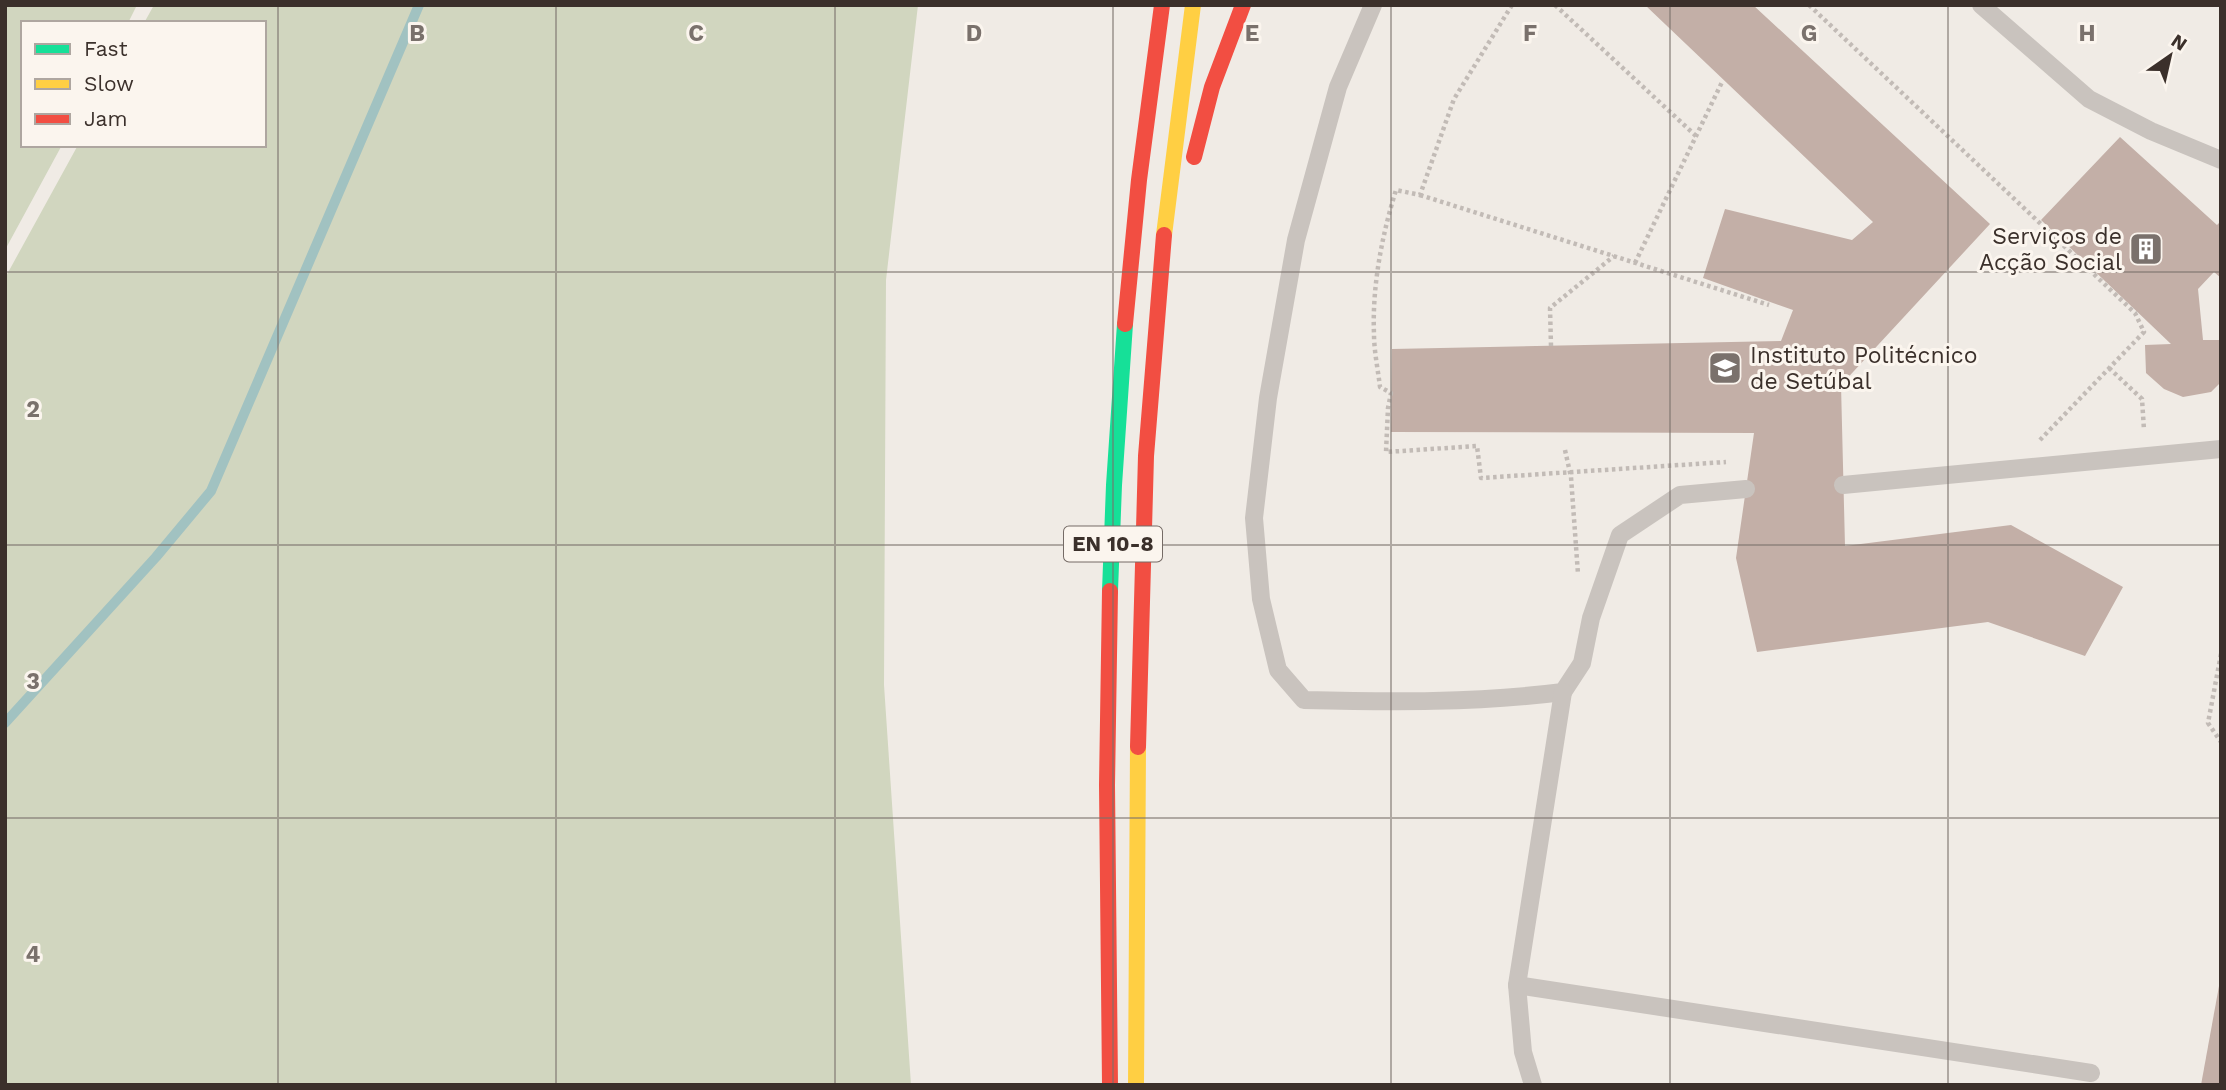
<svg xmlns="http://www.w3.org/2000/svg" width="2226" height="1090" font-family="'Work Sans',sans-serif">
<rect width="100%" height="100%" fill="#f0ebe5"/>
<g fill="#d1d6bf">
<path d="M5,5H137L128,23H23V145H62L5,250Z"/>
<path d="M154,5H918L886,280L884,685L911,1085H5V278L78,145H264V23H144Z"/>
</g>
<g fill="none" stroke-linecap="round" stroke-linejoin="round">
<path stroke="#a1c2c1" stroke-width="10" d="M5,723L156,557L211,491L419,5"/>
</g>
<g fill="#c3afa7">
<path d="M1645,5H1753L1990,224L1841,385L1845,546L2011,525L2123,587L2085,656L1988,622L1757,652L1736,558L1754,433L1391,432L1392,349L1781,341L1793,310L1703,278L1725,209L1852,240L1873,222Z"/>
<path d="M2120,137L2217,225L2221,221V278L2214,272L2198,289L2203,340H2221V382L2211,392L2183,397L2164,389L2146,373L2145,345L2171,344L2041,220Z"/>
<path d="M2219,986L2221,1085H2201Z"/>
</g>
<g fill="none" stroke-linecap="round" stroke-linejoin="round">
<g stroke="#c2bbb6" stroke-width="4.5" stroke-dasharray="3.5 3.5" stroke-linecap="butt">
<path d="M1512,5L1454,99L1420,195L1396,190C1382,235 1372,286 1374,334C1374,351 1378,370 1380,387L1391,393L1388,408L1386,452L1477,446L1481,478L1726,462"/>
<path d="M1555,5L1696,136"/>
<path d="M1809,5L2135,313L2144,332L2040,440"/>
<path d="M1420,195L1769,305"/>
<path d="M1635,263L1723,80"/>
<path d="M1551,346L1550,308L1614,256"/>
<path d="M2109,368L2142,399L2144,430"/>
<path d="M1565,450L1571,477L1578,574"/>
<path d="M2221,654L2208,723L2221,742"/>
</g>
<g stroke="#c9c3be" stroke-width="18">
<path d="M1373,5L1338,87L1296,240L1268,398L1254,518L1261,599L1278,670L1304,700C1391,702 1476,703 1563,692L1582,663L1591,618L1620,535L1680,495L1746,489"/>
<path d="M1981,5L2089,99L2151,131L2221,160"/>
<path d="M1843,485L2221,449"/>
<path d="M1517,985L2091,1073"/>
<path d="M1533,1085L1523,1052L1517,985L1563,692"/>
</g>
<path stroke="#16e098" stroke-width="16" d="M1110,591L1114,485L1125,324"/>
<g stroke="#ffcf43" stroke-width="16">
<path d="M1164,235L1193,5"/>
<path d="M1136,1085L1138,747"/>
</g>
<g stroke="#f24e42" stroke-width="16">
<path d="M1194,157L1212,87L1243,5"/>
<path d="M1125,324L1139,180L1162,5"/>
<path d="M1138,747L1146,456L1164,235"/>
<path d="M1110,1085L1107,785L1110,591"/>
</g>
</g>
<path fill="none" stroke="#7a716c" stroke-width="2" stroke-opacity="0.55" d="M278,5V1085M556,5V1085M835,5V1085M1113,5V1085M1391,5V1085M1670,5V1085M1948,5V1085M5,272H2221M5,545H2221M5,818H2221"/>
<defs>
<symbol id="building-square" viewBox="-11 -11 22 22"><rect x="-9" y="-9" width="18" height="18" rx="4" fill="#7a716c" stroke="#fbf5ee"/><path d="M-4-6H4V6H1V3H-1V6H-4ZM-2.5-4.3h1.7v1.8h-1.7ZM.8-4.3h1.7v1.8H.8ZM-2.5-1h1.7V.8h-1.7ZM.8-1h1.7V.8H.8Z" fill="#fff"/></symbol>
<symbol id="university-square" viewBox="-11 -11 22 22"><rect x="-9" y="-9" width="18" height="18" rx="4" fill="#7a716c" stroke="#fbf5ee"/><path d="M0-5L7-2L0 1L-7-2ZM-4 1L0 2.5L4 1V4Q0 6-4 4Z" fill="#fff"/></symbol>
</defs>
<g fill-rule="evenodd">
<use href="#building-square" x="2127" y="230" width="38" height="38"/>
<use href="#university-square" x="1706" y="349" width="38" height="38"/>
</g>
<g text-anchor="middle" stroke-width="6" stroke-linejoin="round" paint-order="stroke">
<rect fill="#fbf5ee" stroke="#756b66" stroke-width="2" x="1064" y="526.5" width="98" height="35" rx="5"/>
<g font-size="21" font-weight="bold" fill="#3b302b">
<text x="1113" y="551">EN 10-8</text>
</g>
<g font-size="23" fill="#3b302b" stroke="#fbf5ee" text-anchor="end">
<text x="2122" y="244">Serviços de<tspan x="2122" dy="26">Acção Social</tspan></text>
<text x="1750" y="363" text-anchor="start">Instituto Politécnico<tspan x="1750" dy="26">de Setúbal</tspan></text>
</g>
</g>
<g font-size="23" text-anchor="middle" font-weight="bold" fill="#7a716c" stroke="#fbf5ee" stroke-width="6" stroke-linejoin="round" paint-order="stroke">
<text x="417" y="41">B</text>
<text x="696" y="41">C</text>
<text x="974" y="41">D</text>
<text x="1252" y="41">E</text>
<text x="1530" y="41">F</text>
<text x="1809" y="41">G</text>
<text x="2087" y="41">H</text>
<text x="33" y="417">2</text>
<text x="33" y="689">3</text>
<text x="33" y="962">4</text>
</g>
<rect width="2226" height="1090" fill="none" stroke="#3b302b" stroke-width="14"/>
<rect x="21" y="21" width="245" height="126" fill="#fbf5ee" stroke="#aea6a0" stroke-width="2"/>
<rect x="35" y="44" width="35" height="10" fill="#16e098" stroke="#aea6a0" stroke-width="2"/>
<text x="84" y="56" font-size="21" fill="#3b302b">Fast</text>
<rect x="35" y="79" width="35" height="10" fill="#ffcf43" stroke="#aea6a0" stroke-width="2"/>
<text x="84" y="91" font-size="21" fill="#3b302b">Slow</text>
<rect x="35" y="114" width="35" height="10" fill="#f24e42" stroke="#aea6a0" stroke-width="2"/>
<text x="84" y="126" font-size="21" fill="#3b302b">Jam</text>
<g transform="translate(2170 56) rotate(34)" stroke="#fbf5ee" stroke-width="5" paint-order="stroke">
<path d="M0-5L12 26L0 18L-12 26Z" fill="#3b302b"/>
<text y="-10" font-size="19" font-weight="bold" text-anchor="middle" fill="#3b302b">N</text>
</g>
</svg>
